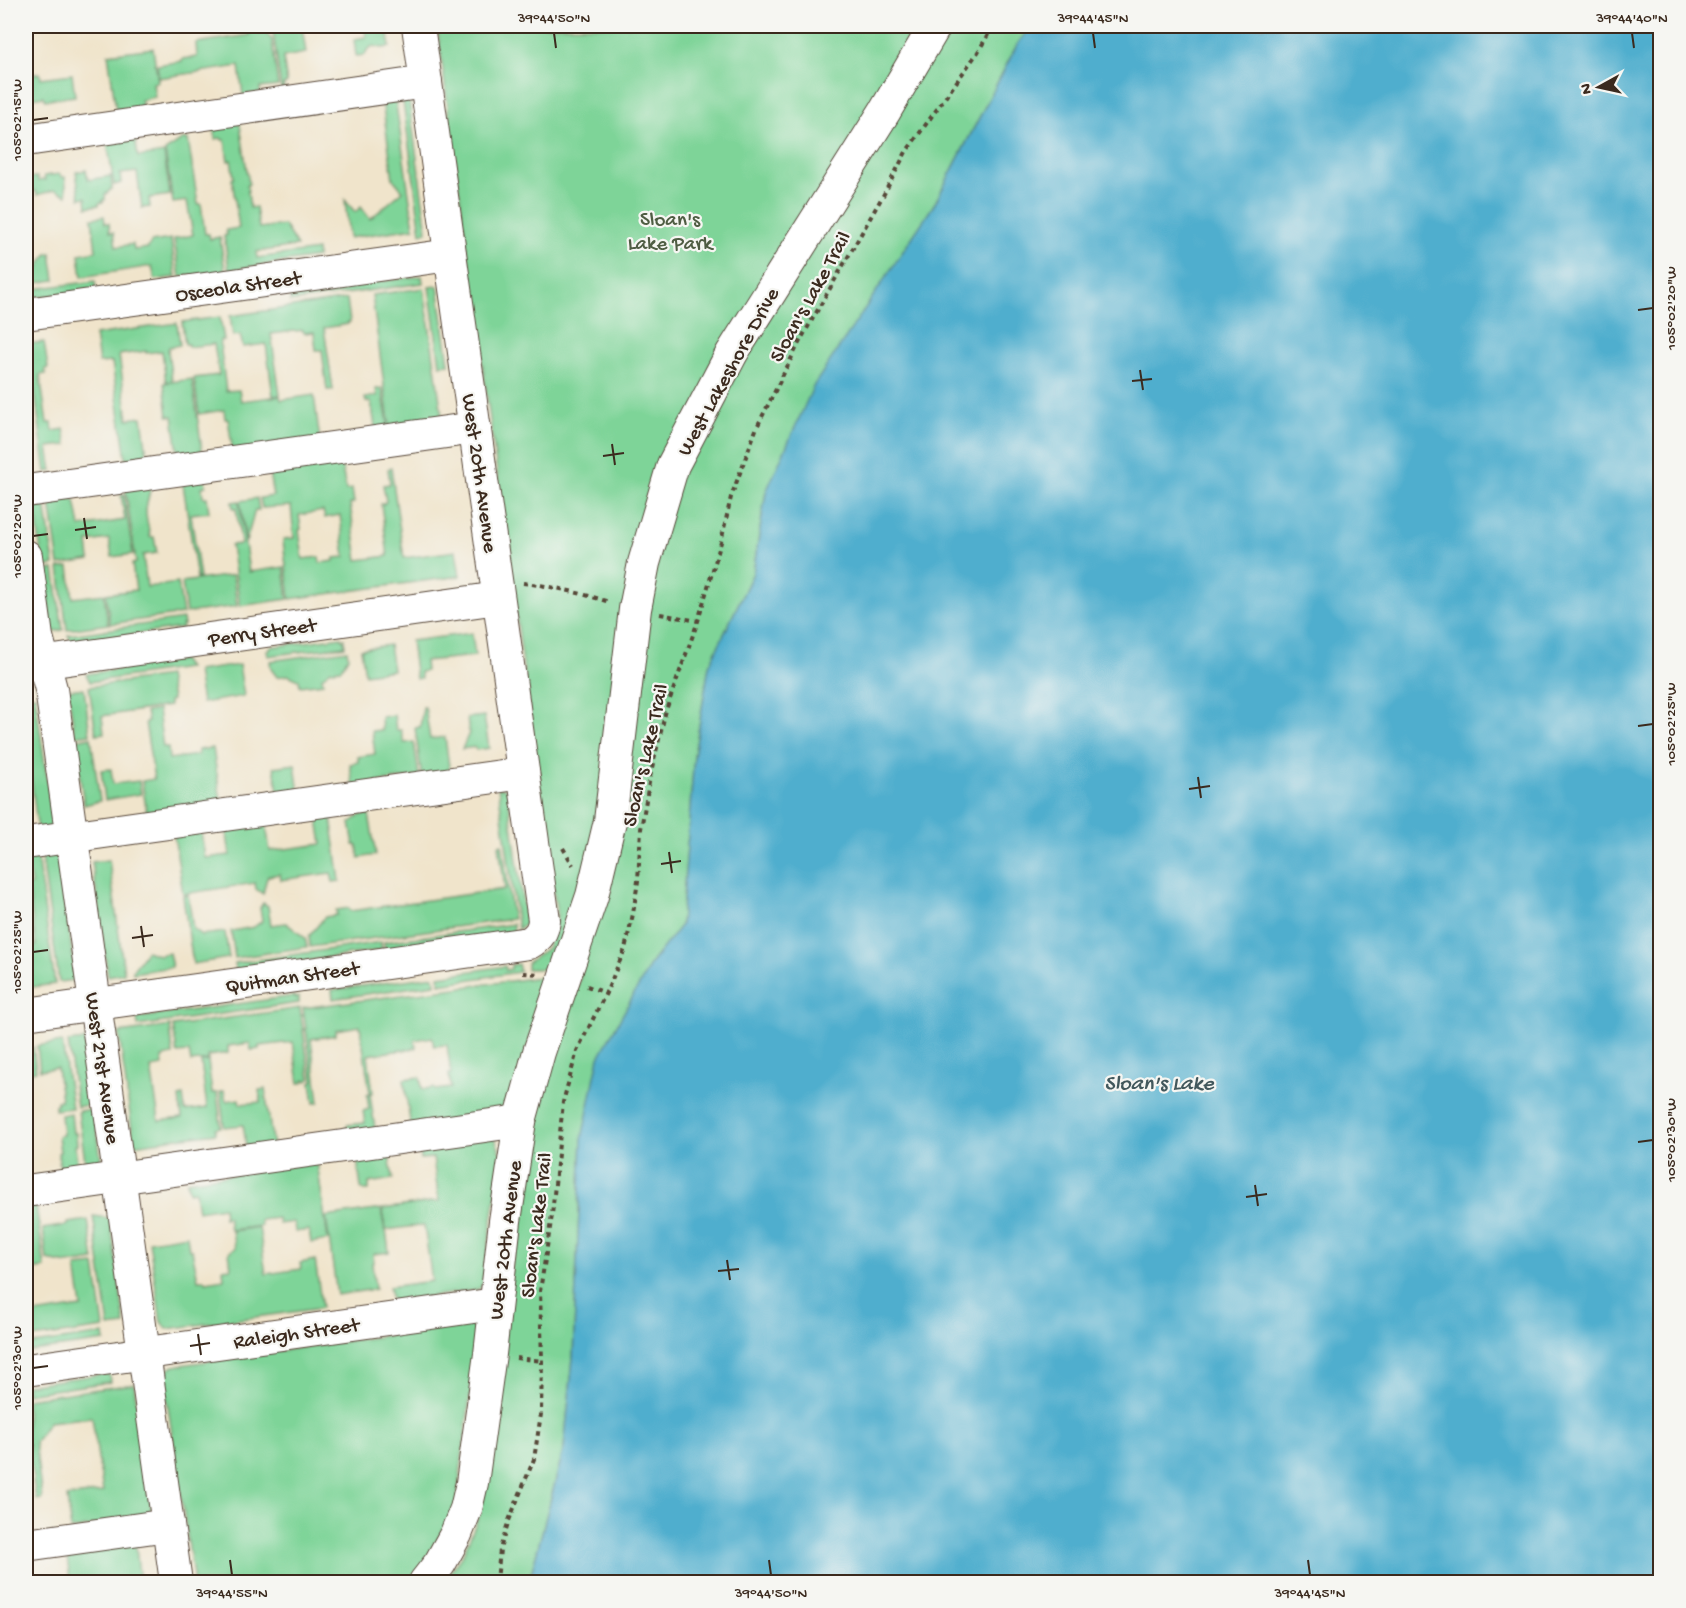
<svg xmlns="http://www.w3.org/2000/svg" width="1686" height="1608" font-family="'Gochi Hand',sans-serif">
<rect width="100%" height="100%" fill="#f6f6f2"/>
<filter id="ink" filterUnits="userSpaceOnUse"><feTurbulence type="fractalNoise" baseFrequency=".0167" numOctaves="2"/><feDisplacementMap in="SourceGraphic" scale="12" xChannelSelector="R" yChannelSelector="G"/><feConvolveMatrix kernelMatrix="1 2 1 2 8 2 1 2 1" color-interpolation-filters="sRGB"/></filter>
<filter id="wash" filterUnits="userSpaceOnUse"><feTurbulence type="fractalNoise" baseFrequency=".008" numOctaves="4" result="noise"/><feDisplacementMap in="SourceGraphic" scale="24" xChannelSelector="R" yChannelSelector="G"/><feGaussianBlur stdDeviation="1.35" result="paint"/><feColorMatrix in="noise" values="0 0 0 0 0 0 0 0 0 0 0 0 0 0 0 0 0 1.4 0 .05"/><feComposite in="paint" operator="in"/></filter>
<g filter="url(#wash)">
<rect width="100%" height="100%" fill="#f0e4cb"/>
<g fill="#7ed498" stroke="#5c7f5b" stroke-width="1.5" fill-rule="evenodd">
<path d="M248,26H257L259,33L266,32L272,40L278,86L260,88V93L243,95L239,66L159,78L157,65L182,61V59L197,57L196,43L249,35Z"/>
<path d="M285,26H302L306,53L283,57L287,83L283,85L284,89H281L273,31L286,29Z"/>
<path d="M365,26H387L390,47L382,48L373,46L367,50L365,55L356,56L354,39L366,37Z"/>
<path d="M437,26H1031L1017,45L935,203L766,492L753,573L709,666L694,756L681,926L652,962L582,1139L573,1358L564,1448L529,1582H443L463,1554L480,1513L521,1192L534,1118L581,975L547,969H527V963L547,948L557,917Z"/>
<path d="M153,48L158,82L153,83L155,97L141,100L143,111L130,113L129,108L116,110L108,54Z"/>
<path d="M40,73L41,78L72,74L75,96L45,100L44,96L26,99V75Z"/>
<path d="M408,93L427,232L421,233L402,94Z"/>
<path d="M395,98L414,228L349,238L345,200L355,212L361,207L370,219L403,191L393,179L382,100Z"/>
<path d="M239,118L249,184L247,185L250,208L256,207L259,228L284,225L297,246L256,252L257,258L317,250V257L229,270L224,236L227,235L226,230L239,228L232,179L234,178L231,160L228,161L225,140H222L221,138L215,139L213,122Z"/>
<path d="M134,130L138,157L164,153L170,195L149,198L150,207L142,208L137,172L120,174L121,183L114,185L107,141Z"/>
<path d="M188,139L198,204H201L205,234H209L210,239L220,237L225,271L180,277L174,239L193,235L187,201L173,203L165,151L182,140Z"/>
<path d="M86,170L88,180L111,176L112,188L105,195V200H103V202L99,203V205L87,207L86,197L80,198L76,172Z"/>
<path d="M60,174L61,177H65L67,195L55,190L37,195L36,191L26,193V178L37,177L38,181L45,180L44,176Z"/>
<path d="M104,216L105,223H109L110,232H114L116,247L133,244L134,250L148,248L151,242L171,239L176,277L155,280L152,266L82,277L79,254L96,251L92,218Z"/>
<path d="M51,253L55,280L32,284L31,278L47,254Z"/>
<path d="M422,276L423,283L290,302V296L293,295V293Z"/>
<path d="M95,281L96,289L26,299V290Z"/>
<path d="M438,286L449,364L440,365L429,287Z"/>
<path d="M424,288L443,423L390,430L372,295Z"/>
<path d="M347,299L350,322H348V324L324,328L333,390H327L322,350H316L314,332L304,333L303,330L271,334L280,395L273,396L266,344L243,347L240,335L233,336L230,316Z"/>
<path d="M220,317L224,340H220V343L226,391L239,390L241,401L280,396L281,400L314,395L320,441L233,453L228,419H225L224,410L199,414L194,378L219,375L214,344L188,347V344H185L182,322Z"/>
<path d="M177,323L180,345L169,347L168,351L172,381L166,382L162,351L146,353V351L119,355L128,419L142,417L148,463L127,466L112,362L99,363L95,335Z"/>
<path d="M44,342L48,368L45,369L46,374L40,375L47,423H52L53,431L64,429L67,445L48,447L52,471L46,472L28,344Z"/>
<path d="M192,379L203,457L179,460L173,416H168L164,383Z"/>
<path d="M382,388L389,430L376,432L371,402H366L365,398L377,396L376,389Z"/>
<path d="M340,456L346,490L352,489L354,503L350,504L358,560L388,556L381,504H384L386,501L383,485L390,484L388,469L391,468L404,558L456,551L460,576L290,599L283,541L284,539L294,538L291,506L262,508L260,498L273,496L268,467ZM323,511L325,518L340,515L345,557L334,558V561L320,563L319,557L303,559L299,530L301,529L299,515Z"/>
<path d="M182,477L205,479L206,486L202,487L203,497H207L209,512L191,514L200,578L197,579Z"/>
<path d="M150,481C152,492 146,500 146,511C146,520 149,528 150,537H154L157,553L143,555L147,587L178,583L183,614L110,624L106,594L136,590L132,564L136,563L125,485Z"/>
<path d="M121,495H124L133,554L112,557L109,539L88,542L90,560L59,565L49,496L75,500L80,527L125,520Z"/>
<path d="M44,496L54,565L43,567L34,502Z"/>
<path d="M257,498L259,510H255L246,542L240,501Z"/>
<path d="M239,501L249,572L284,567L288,599L240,606L231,545L241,544L236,508H233L232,502Z"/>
<path d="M69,567L73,598L104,594L108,624L67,630L59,568Z"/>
<path d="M54,569L63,630L52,632L44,571Z"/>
<path d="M233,575L237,606L186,613L182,582Z"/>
<path d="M183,619L184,625H182V628L72,643L68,635Z"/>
<path d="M472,633L475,656L425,661L426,671L420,672L421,678L416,679L411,641Z"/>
<path d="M341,637L342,639H344L345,646L268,656L267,650H270V647Z"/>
<path d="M389,645L393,670L365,674L361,649Z"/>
<path d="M347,650L348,657L341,669L331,670L322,677L323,683L300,686L299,680L288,675L277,677L271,669L270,661Z"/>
<path d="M182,660L188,668L90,682L86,674Z"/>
<path d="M239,665L244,696L202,703L197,671Z"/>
<path d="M168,676L172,700L169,701V706L102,716L104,733L96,734L89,687Z"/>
<path d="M84,688L90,734L75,736L68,690Z"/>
<path d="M35,695L54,828L38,831L26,741V696Z"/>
<path d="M423,707H425L430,739L445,737L450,774L422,778L415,728L420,727Z"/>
<path d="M158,710L163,747H168L169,759L198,755V750L213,748L221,802L147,815L142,781L154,779L145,722L148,721L146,712Z"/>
<path d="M394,715L396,730H401L404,743L414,742L419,776L353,786L350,764L358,762V757L375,754L372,731L382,730L381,717Z"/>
<path d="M484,716L489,748L476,750L475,747L462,749L469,733L467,718Z"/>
<path d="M91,737L100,801L84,805L75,740Z"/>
<path d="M295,764L299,794L279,797L274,767Z"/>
<path d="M111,769L113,784L139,781L141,794L105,800L101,770Z"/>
<path d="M498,787L507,789L526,924L518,929Z"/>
<path d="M369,814L376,855L359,858L357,845H354L350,823L361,815Z"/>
<path d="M331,817L340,881L333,882L331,873L281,880L280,874L268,876L266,881L263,894L256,889L255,883L183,894L173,829L200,825L205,858L230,855L225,822L266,825L270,851L322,844L318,819Z"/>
<path d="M502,844L513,919L310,947L309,936L325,917L337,915L336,910L349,908L350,911L505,889L499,845Z"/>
<path d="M57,847L76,980L59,982L41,850Z"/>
<path d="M36,849L55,984L26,988V953L32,952V947L36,946L28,886L31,885L26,850Z"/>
<path d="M109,860L124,973L108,976L92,862Z"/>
<path d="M188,895L193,928L201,935L225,932L229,958L193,964L183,896Z"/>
<path d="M263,903L268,906L271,925L286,923L305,938L307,947L235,958L231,931L254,927L262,921L260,908Z"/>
<path d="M513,924L514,932L385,950L384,942Z"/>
<path d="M381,942L382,950L236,971L235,963Z"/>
<path d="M146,951L159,955L169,953L172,967L133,973V970Z"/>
<path d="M518,964L520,972L440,984L439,976L505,966L506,970L511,969V965Z"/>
<path d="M434,976L435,984L333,999L332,990Z"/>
<path d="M548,976L513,1102L499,1117L411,1129L404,1079L420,1077L422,1089L434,1088L435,1090L451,1088L449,1074H451L447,1045L434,1046L432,1037L415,1040L416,1048L368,1055L373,1093H370L360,1026L336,1030V1035L311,1039L319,1102L314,1103L311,1082L313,1081L303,1008Z"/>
<path d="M294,996L295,998L299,997V1003L138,1026L137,1018Z"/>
<path d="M300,1008L310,1079L307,1081L305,1079L302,1083H299L293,1042L259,1046V1049L251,1050L250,1043L228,1046V1053L208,1056V1060L191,1062L189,1052L177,1053L173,1026Z"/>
<path d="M170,1026L173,1055L162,1057L163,1066L151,1068L159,1121L182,1118L179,1097L183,1096L185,1111L207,1108L201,1062L208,1061L212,1093H217L221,1127L216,1128V1133L162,1140L161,1141L134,1145L119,1033Z"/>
<path d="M85,1040L94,1104L77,1107L68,1042Z"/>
<path d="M62,1042L72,1108L55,1110V1105L57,1104V1101L61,1100L57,1068L40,1070L37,1046Z"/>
<path d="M33,1047L36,1071L26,1073V1048Z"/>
<path d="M265,1089L273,1147L247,1151L243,1125L224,1127L220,1092L224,1091L226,1101L239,1099L240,1104L261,1102L259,1090Z"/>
<path d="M370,1094L376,1135L348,1134L347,1125L365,1123L363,1111L369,1109L367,1095Z"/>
<path d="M94,1109L103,1174L87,1176L78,1111Z"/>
<path d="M71,1113L73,1133H76L77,1145L75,1146L79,1175L61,1178L58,1153L60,1152L58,1136L63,1135L61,1115Z"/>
<path d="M493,1135L502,1155L482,1287L476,1290L392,1302L389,1287L432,1281L424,1225L386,1230L389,1252L373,1254L374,1262L372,1263L375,1289L337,1295L326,1217L381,1209L385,1231L383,1209L439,1201L433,1158L421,1159L419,1148Z"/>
<path d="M389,1155L393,1179L369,1183V1190H364L361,1188L357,1159Z"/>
<path d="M317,1162L328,1240L311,1243L309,1230L295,1232L294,1222L279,1224L278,1218L260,1220L261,1226L230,1230L228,1217L224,1218L223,1207L198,1211L195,1191L189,1192L187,1181Z"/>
<path d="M36,1205L45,1268L27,1270L29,1284H26V1206Z"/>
<path d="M93,1216L110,1218L125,1325L109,1327Z"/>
<path d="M88,1220L94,1260L68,1264L47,1260L43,1229L68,1225V1223Z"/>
<path d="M259,1227L266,1274L301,1269L300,1263L315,1260L322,1308L167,1329L161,1322L149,1241L187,1235L189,1250H192L198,1280H206V1282L224,1279L223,1269L231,1268L229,1252L235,1248L232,1231Z"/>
<path d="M95,1265L104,1328L26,1339V1286L30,1285L34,1314L82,1307L76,1267Z"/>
<path d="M459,1325L472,1326L478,1333L456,1507L413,1582H194L164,1380C165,1373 168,1369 174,1366Z"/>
<path d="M104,1334L105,1341L26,1352V1345Z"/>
<path d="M109,1373L110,1382L26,1394V1385Z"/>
<path d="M134,1384L152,1515L71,1530L67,1497L103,1492L92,1417L49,1422L35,1442L42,1499L36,1500L28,1444H26V1399Z"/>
<path d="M135,1539L140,1582H70L66,1548Z"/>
</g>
<path fill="#50aece" stroke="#466c76" stroke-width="1.5" d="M1031,26H1660V1582H529L564,1448L573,1358L582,1139L599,1057L652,962L681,925L694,756L709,666L753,573L766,492L814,385L935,203L1017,45Z"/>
</g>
<g filter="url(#ink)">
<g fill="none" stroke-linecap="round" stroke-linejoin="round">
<defs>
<g id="minor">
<path d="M26,140L426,82"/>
<path d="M26,314L450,255"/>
<path d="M26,491L475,428"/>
<path d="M26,556L37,637L51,689L176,1582"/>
<path d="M26,665L498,598"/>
<path d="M26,843L523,773"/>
<path d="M26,1014L529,943C539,937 543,931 544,920L418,26"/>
<path d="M26,1191L520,1121"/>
<path d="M26,1370L495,1304"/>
<path d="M26,1545L168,1525"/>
<path d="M425,1582L440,1563L456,1534L466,1509L472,1483L490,1354L505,1221L520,1121L539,1052L592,896L610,821L635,609L644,563L673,465L732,353L885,111L935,26"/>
</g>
</defs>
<use href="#minor" stroke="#564638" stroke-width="34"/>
<g stroke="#564638" stroke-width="4" stroke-dasharray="4.5 4.5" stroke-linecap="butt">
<path d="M523,583C552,586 581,593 609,602"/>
<path d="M660,614L698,621"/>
<path d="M563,848L573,865"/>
<path d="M523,973L539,974"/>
<path d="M587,986L606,993"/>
<path d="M516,1358L542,1361"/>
<path d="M497,1582L500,1549L508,1523L534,1459L541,1414L542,1361L540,1291L552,1215L563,1102L577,1051L606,993L625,949L633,914L638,881L641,829L650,777L666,710L698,621L721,542L731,497L757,427L800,341L885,192L906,152L978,52L993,26"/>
</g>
<use href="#minor" stroke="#fff" stroke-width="32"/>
</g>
</g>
<path fill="none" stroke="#3b2a1e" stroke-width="2" d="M554,33L556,48M1093,33L1095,48M1632,33L1634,48M33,120L48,118M1638,310L1653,308M1140,370L1143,390M1132,381L1152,379M612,444L615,465M603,456L624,453M84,518L87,539M75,530L96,527M33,536L48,534M1638,726L1653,724M1198,777L1201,798M1189,789L1210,786M669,852L672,873M661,864L681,861M141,926L144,947M132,938L153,935M33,952L48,950M1638,1142L1653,1140M1255,1185L1258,1206M1246,1197L1267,1194M727,1260L730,1280M718,1271L739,1269M198,1334L201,1355M190,1346L210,1343M33,1368L48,1366M230,1560L232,1575M769,1560L771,1575M1308,1560L1310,1575"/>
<g text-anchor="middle" stroke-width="4.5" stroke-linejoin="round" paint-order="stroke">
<g font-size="21" fill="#4f5d43" stroke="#f6f6f2">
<text x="670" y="225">Sloan's<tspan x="670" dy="24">Lake Park</tspan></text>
</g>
<g font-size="21" fill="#3b2a1e" stroke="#f6f6f2">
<text transform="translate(238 285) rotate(-8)" y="7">Osceola Street</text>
<text transform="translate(809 296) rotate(-61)" y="7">Sloan's Lake Trail</text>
<text transform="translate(727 371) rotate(-61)" y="7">West Lakeshore Drive</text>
<text transform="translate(481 473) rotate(82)" y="7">West 20th Avenue</text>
<text transform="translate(262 631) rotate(-8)" y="7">Perry Street</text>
<text transform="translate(644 755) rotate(-77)" y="7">Sloan's Lake Trail</text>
<text transform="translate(292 976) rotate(-8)" y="7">Quitman Street</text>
<text transform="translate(104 1068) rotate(82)" y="7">West 21st Avenue</text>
<text transform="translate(535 1225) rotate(-83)" y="7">Sloan's Lake Trail</text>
<text transform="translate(504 1240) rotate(-83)" y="7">West 20th Avenue</text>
<text transform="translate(296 1332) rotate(-8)" y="7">Raleigh Street</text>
</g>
<g font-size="22" font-style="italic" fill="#42585c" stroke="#f6f6f2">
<text x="1159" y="1089">Sloan's Lake</text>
</g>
</g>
<rect width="1686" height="1608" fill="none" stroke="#f6f6f2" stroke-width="66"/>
<g transform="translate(1599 87) rotate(262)" stroke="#f6f6f2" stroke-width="4.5" paint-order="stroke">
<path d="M0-4.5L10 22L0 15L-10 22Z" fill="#3b2a1e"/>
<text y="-9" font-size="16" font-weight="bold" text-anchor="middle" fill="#3b2a1e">N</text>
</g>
<rect x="33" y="33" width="1620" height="1542" fill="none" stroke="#3b2a1e" stroke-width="2"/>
<g font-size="15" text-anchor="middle" fill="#3b2a1e">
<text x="554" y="22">39°44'50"N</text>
<text x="1093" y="22">39°44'45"N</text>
<text x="1632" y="22">39°44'40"N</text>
<text transform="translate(16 120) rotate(-90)" y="5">105°02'15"W</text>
<text transform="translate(1670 308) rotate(-90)" y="5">105°02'20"W</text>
<text transform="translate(16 536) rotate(-90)" y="5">105°02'20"W</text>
<text transform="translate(1670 724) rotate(-90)" y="5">105°02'25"W</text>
<text transform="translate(16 952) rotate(-90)" y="5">105°02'25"W</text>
<text transform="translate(1670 1140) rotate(-90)" y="5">105°02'30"W</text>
<text transform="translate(16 1368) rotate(-90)" y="5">105°02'30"W</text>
<text x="232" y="1597">39°44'55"N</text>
<text x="771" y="1597">39°44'50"N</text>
<text x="1310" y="1597">39°44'45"N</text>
</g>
</svg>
